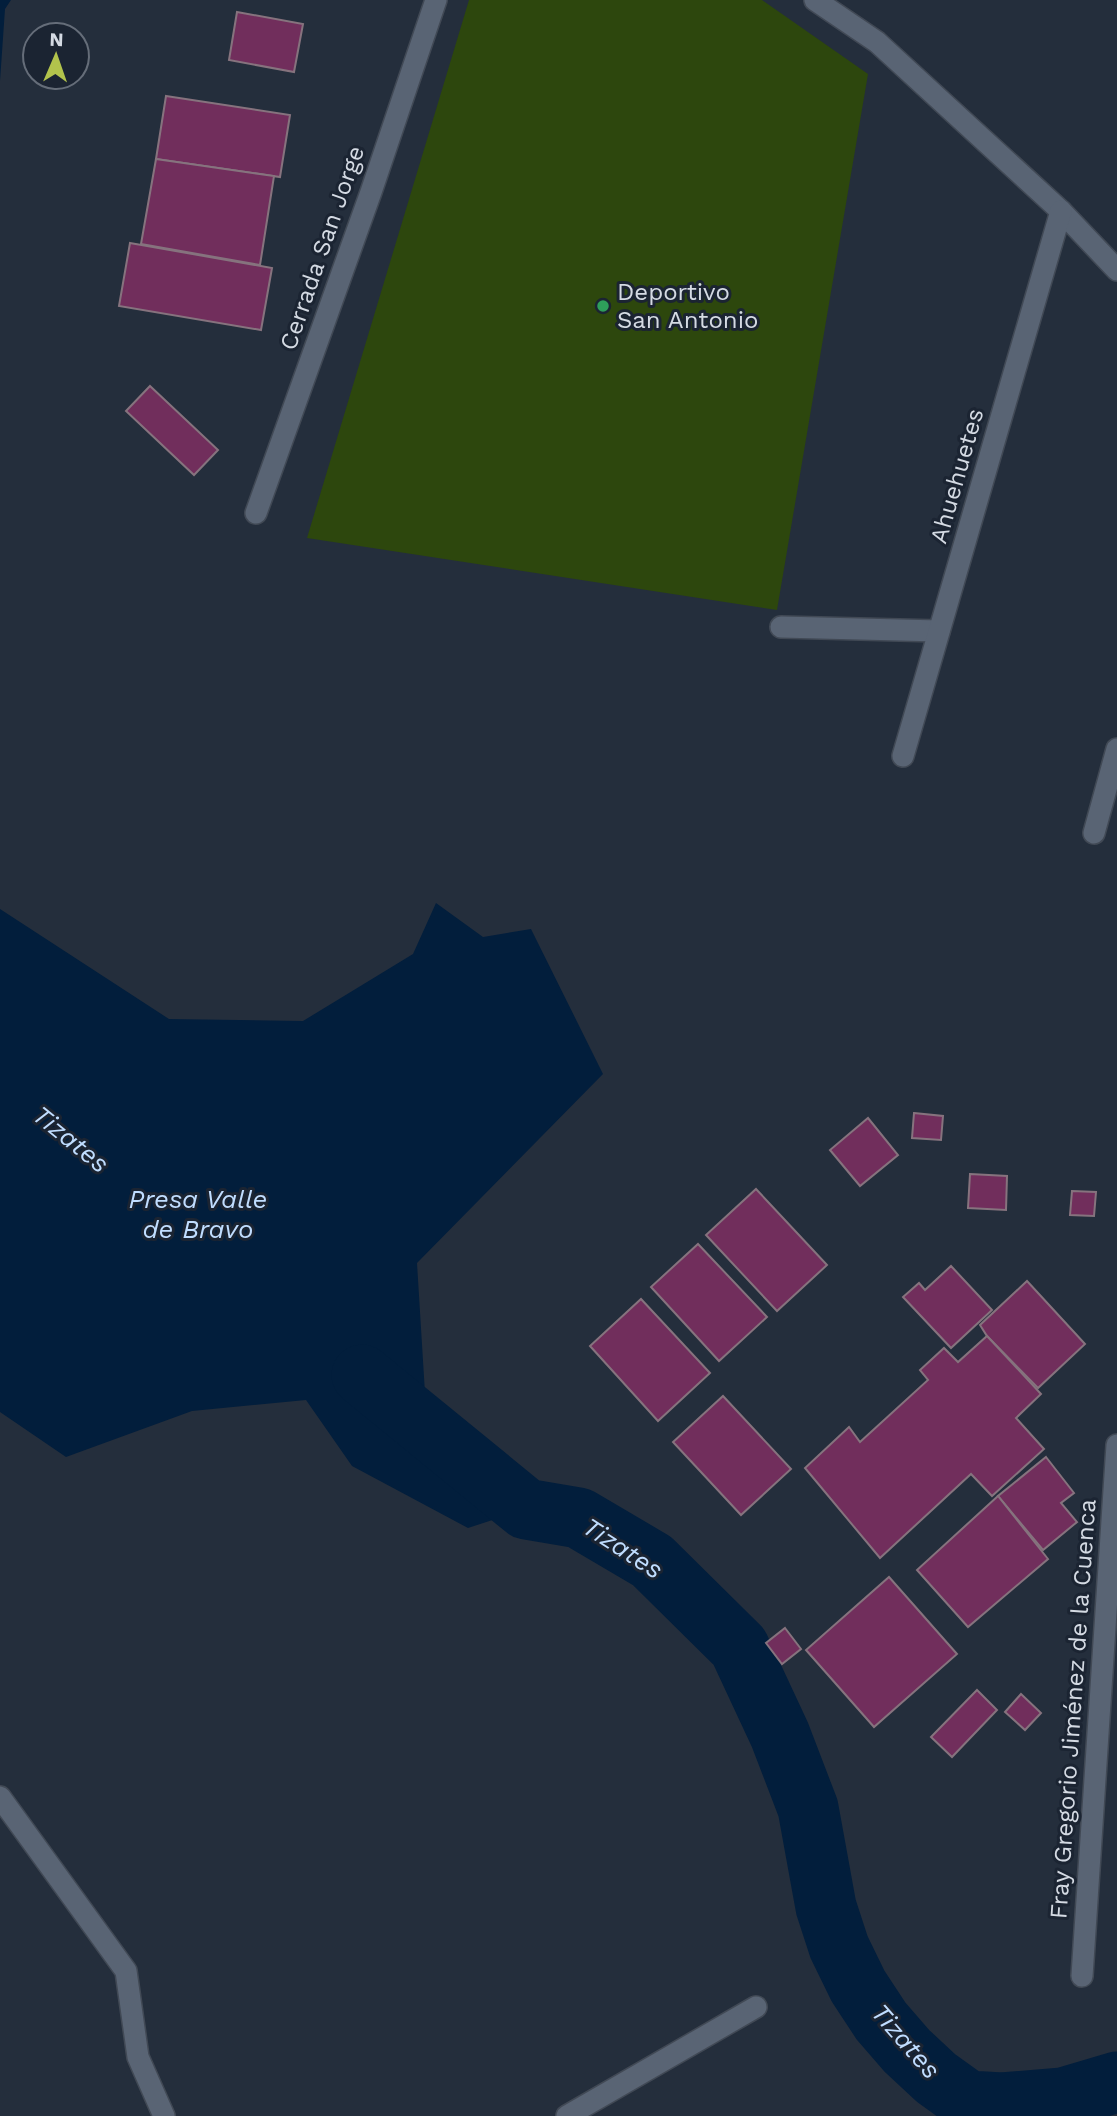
<svg xmlns="http://www.w3.org/2000/svg" width="1117" height="2116" font-family="'Work Sans',sans-serif">
<rect width="100%" height="100%" fill="#242e3c"/>
<path fill="#2d470d" d="M469,0H762L868,74L777,610L307,538Z"/>
<g fill="#021e3c">
<path d="M0,0H11L5,9L0,81Z"/>
<path d="M436,903L483,937L531,929L603,1074L417,1263L428,1442L526,1509L468,1528L352,1466L306,1400L192,1411L66,1457L0,1412V909L169,1019L303,1021L413,954Z"/>
</g>
<g fill="none" stroke-linecap="round" stroke-linejoin="round">
<path stroke="#021e3c" stroke-width="61" d="M362,1375L526,1509L579,1518L652,1561L739,1647L780,1735L808,1808L826,1907L839,1947L858,1986L881,2021L907,2051L936,2078L968,2101L1002,2103L1063,2098L1117,2082"/>
</g>
<g fill="#712e5c" stroke="#86737e" stroke-width="2">
<path d="M237,12L303,24L294,72L229,60Z"/>
<path d="M166,96L290,115L280,177L156,159Z"/>
<path d="M156,159L274,176L260,265L141,244Z"/>
<path d="M130,243L272,268L261,330L119,306Z"/>
<path d="M150,386L218,450L194,475L126,411Z"/>
<path d="M914,1113L943,1116L941,1140L912,1138Z"/>
<path d="M868,1118L898,1155L860,1186L830,1150Z"/>
<path d="M970,1174L1007,1176L1006,1210L968,1208Z"/>
<path d="M756,1189L827,1265L777,1311L706,1235Z"/>
<path d="M1072,1191L1096,1192L1094,1216L1070,1215Z"/>
<path d="M698,1244L767,1317L719,1361L651,1287Z"/>
<path d="M951,1266L992,1310L951,1348L903,1297L919,1283L925,1290Z"/>
<path d="M1027,1281L1085,1344L1038,1388L987,1336L980,1325Z"/>
<path d="M641,1299L710,1373L658,1421L590,1346Z"/>
<path d="M987,1336L1041,1394L1016,1418L1044,1449L992,1496L971,1474L880,1558L805,1468L849,1427L860,1442L928,1380L920,1370L944,1348L958,1362Z"/>
<path d="M723,1396L791,1469L741,1515L673,1442Z"/>
<path d="M1046,1457L1074,1493L1061,1503L1077,1522L1043,1550L998,1496Z"/>
<path d="M998,1496L1048,1559L968,1627L917,1570Z"/>
<path d="M889,1577L957,1654L874,1727L806,1650Z"/>
<path d="M785,1628L801,1649L782,1664L766,1643Z"/>
<path d="M977,1690L997,1710L952,1757L931,1737Z"/>
<path d="M1021,1694L1041,1713L1025,1730L1005,1712Z"/>
</g>
<g fill="none" stroke-linecap="round" stroke-linejoin="round">
<defs>
<g id="minor">
<path d="M815,0L877,42L1061,211L1117,270"/>
<path d="M256,513L371,192L436,0"/>
<path d="M781,627L939,631"/>
<path d="M903,756L1061,211"/>
<path d="M1094,833L1117,749"/>
<path d="M0,1797L126,1971L138,2057L164,2116"/>
<path d="M1082,1976L1117,1445"/>
<path d="M567,2116L756,2007"/>
</g>
</defs>
<use href="#minor" stroke="#414955" stroke-width="24"/>
<use href="#minor" stroke="#596474" stroke-width="21"/>
</g>
<circle fill="#2e9e5b" stroke="#1b2432" stroke-width="2.5" cx="603" cy="306" r="7"/>
<g text-anchor="middle" stroke-width="6" stroke-linejoin="round" paint-order="stroke">
<g font-size="24" fill="#d4dae3" stroke="#1b2432">
<text transform="translate(322 248) rotate(-71)" y="8">Cerrada San Jorge</text>
<text transform="translate(957 476) rotate(-74)" y="8">Ahuehuetes</text>
<text transform="translate(1073 1709) rotate(-86)" y="8">Fray Gregorio Jiménez de la Cuenca</text>
</g>
<g font-size="24" fill="#d4dae3" stroke="#1b2432" text-anchor="start">
<text x="617" y="300">Deportivo<tspan x="617" dy="28">San Antonio</tspan></text>
</g>
<g font-size="26" font-style="italic" fill="#c0ddff" stroke="#1b2432">
<text transform="translate(71 1139) rotate(39)" y="9">Tizates</text>
<text x="198" y="1208">Presa Valle<tspan x="198" dy="30">de Bravo</tspan></text>
<text transform="translate(623 1548) rotate(33)" y="9">Tizates</text>
<text transform="translate(906 2041) rotate(49)" y="9">Tizates</text>
</g>
</g>
<g transform="translate(56 56) rotate(2)"><circle r="33" fill="#1b2432" stroke="#656d79" stroke-width="2"/>
<path d="M0-5L12 26L0 18L-12 26Z" fill="#b2c34c"/>
<text y="-10" font-size="19" font-weight="bold" text-anchor="middle" fill="#d4dae3">N</text>
</g>
</svg>
